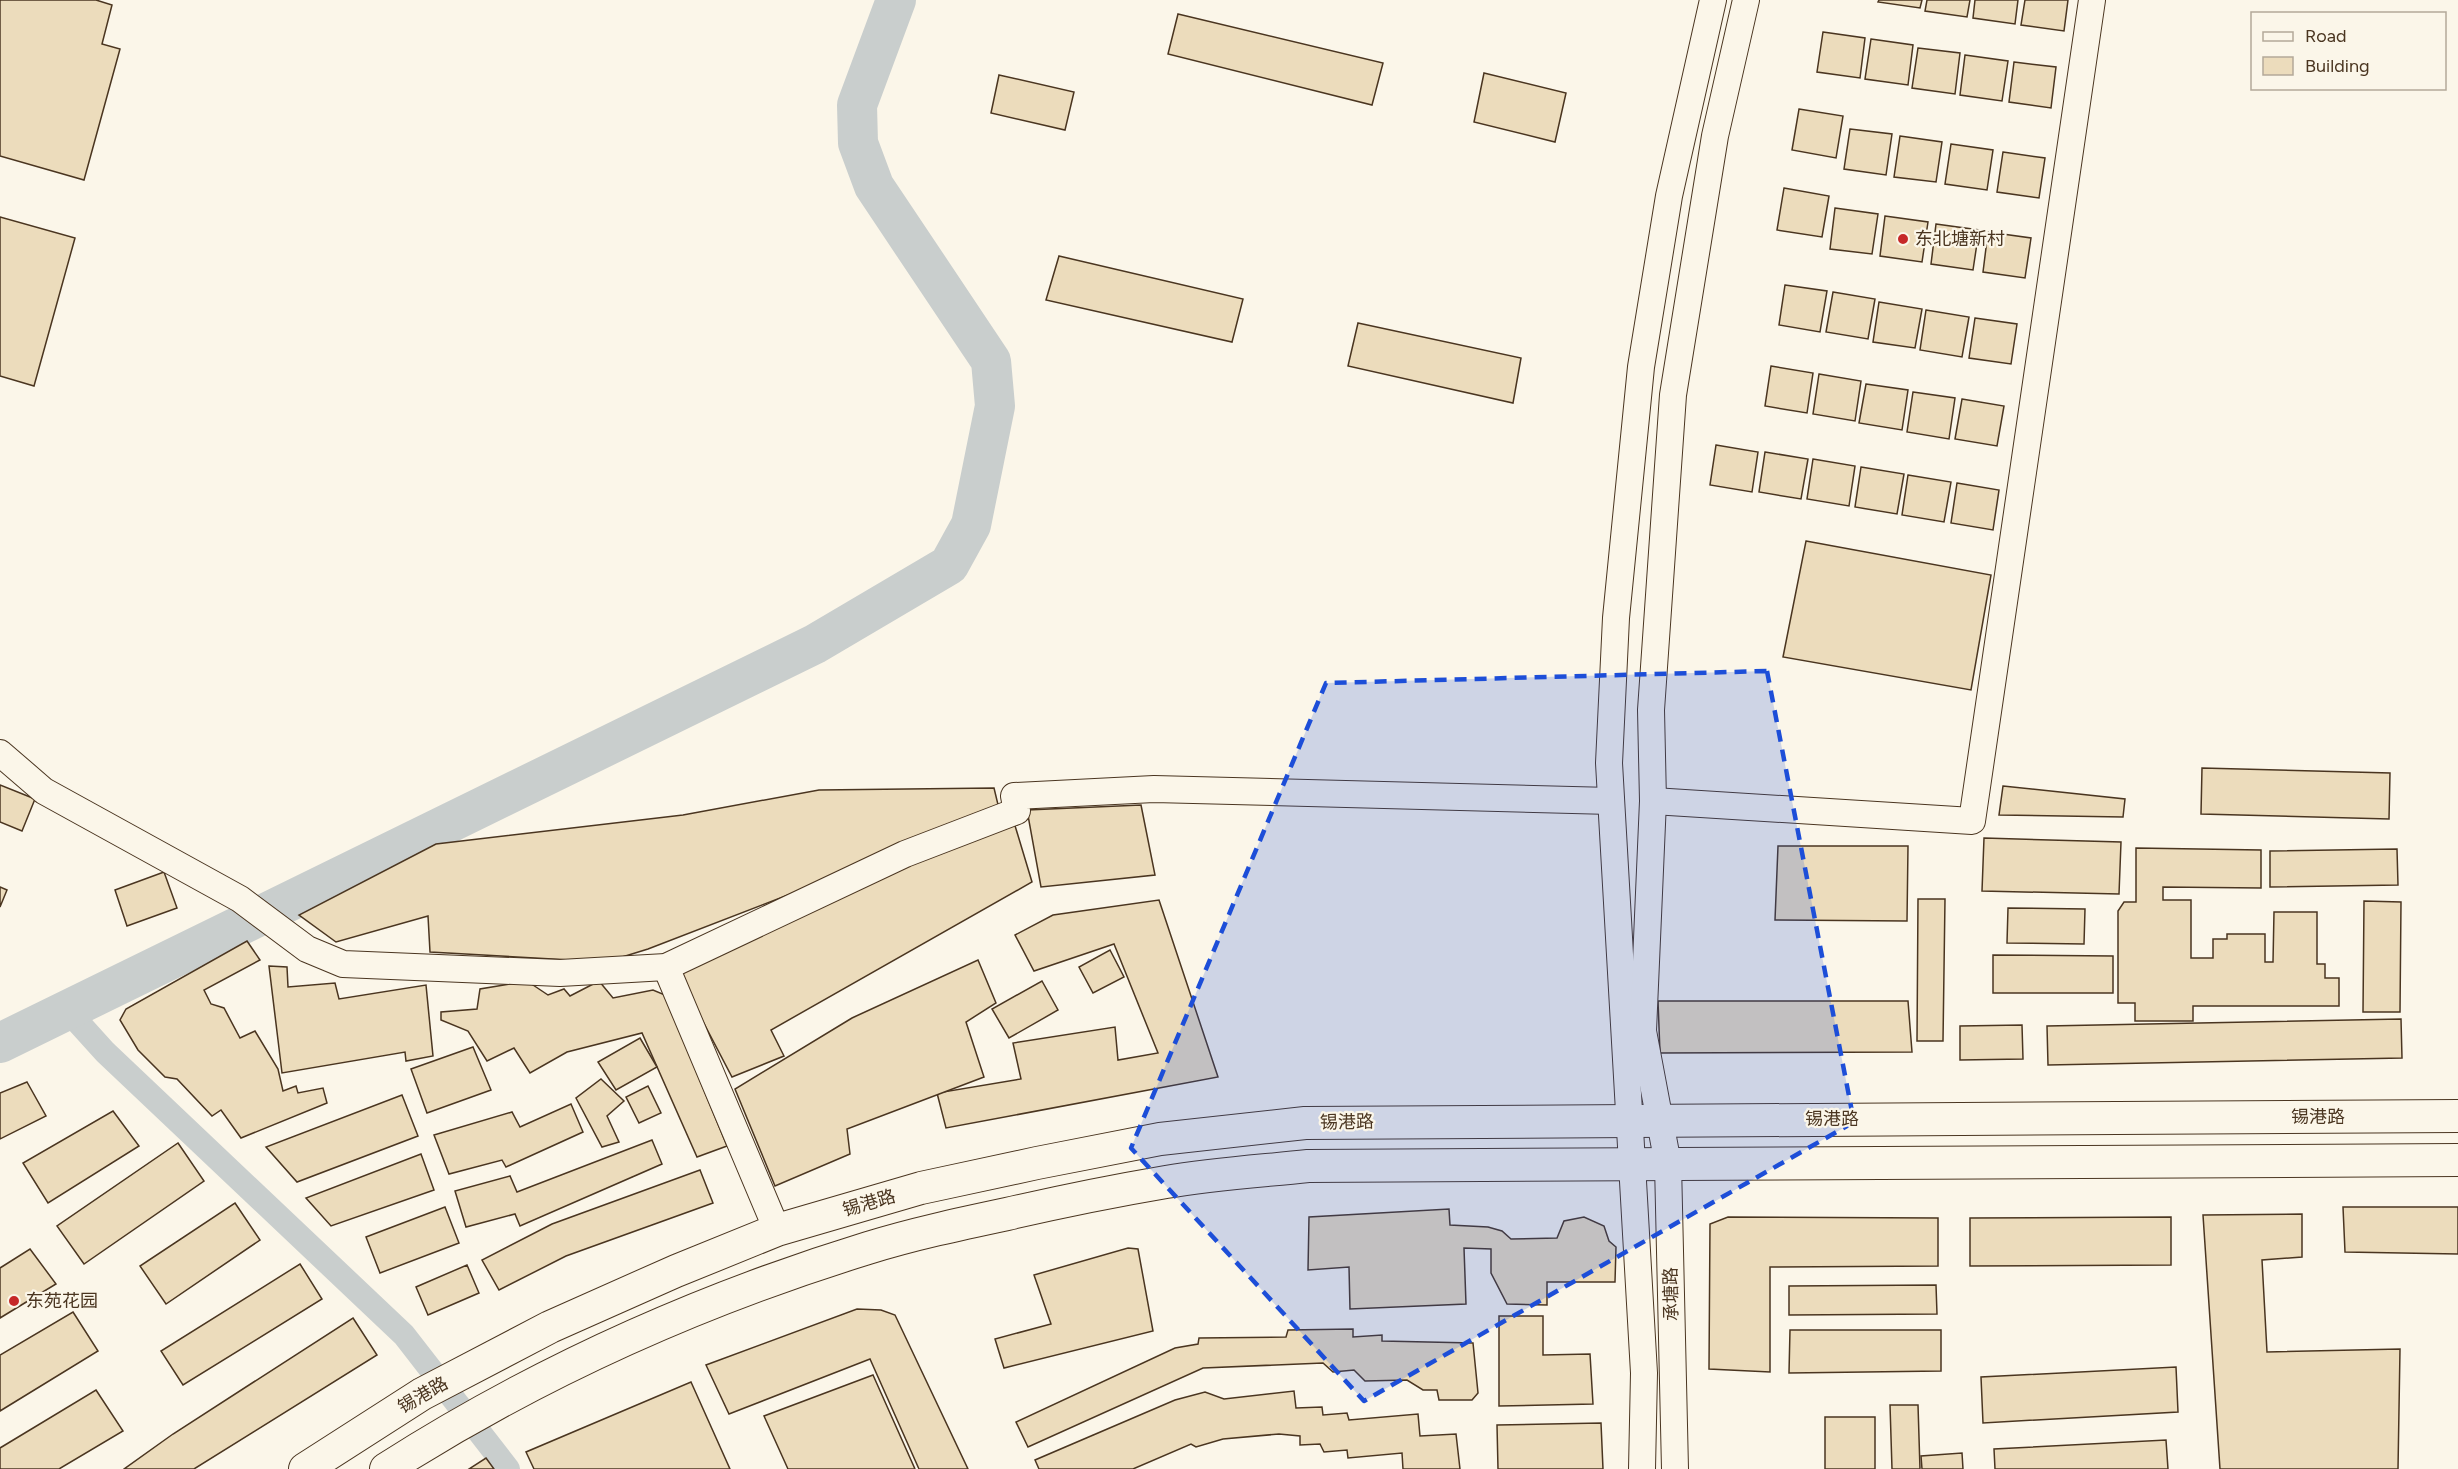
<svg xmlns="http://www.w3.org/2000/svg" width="2458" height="1469" font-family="Figtree,'Noto Sans SC',sans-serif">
<rect width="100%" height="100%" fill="#fbf6e9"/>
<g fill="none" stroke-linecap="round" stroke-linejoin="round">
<path stroke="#c9cecd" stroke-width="24" d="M67,1010L105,1052L404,1335L508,1469"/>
<path stroke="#c9cecd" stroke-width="40" d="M0,1043L815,644L949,565L971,525L995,406L991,361L874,186L858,143L857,105L896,0"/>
</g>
<g fill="#ecdcbc" stroke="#4a3520" stroke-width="1.5">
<path d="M0,0H96L112,5L102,44L120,49L84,180L0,156Z"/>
<path d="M1879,0H1922L1920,8L1878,2Z"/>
<path d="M1927,0H1970L1967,17L1925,11Z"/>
<path d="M1975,0H2018L2015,24L1973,18Z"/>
<path d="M2025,0H2068L2064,31L2021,25Z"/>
<path d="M1178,14L1383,63L1372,105L1168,54Z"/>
<path d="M1823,32L1865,38L1860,78L1817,72Z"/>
<path d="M1871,39L1913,45L1908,85L1865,79Z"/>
<path d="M1918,48L1960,53L1955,94L1912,88Z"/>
<path d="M1965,55L2008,61L2002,101L1960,95Z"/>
<path d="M2014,62L2056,67L2051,108L2009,102Z"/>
<path d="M1484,73L1566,93L1555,142L1474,122Z"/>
<path d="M999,75L1074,92L1065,130L991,113Z"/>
<path d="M1799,109L1843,116L1836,158L1792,150Z"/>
<path d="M1850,129L1892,134L1886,175L1844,169Z"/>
<path d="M1900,136L1942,142L1936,182L1894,177Z"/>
<path d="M1951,144L1993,150L1987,190L1945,184Z"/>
<path d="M2003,152L2045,158L2039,198L1997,192Z"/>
<path d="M1784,188L1829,196L1822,237L1777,230Z"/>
<path d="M1835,208L1878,214L1872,254L1830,249Z"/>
<path d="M1885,216L1928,222L1922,262L1880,256Z"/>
<path d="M0,217L75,238L34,386L0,376Z"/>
<path d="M1936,224L1979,230L1973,270L1931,264Z"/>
<path d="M1988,232L2031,238L2025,278L1983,272Z"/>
<path d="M1059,256L1243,299L1232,342L1046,300Z"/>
<path d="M1785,285L1827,291L1820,332L1779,325Z"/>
<path d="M1833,292L1875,299L1868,339L1826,332Z"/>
<path d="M1879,302L1922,309L1915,348L1873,342Z"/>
<path d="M1926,310L1969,317L1962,357L1920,350Z"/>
<path d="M1975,318L2017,324L2011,364L1969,358Z"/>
<path d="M1358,323L1521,358L1513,403L1348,366Z"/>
<path d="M1771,366L1813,373L1807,413L1765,406Z"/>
<path d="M1819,374L1861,381L1855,421L1813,414Z"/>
<path d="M1866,384L1908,390L1902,430L1859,423Z"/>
<path d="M1913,392L1955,398L1949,439L1907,432Z"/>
<path d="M1962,399L2004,406L1997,446L1955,439Z"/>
<path d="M1716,445L1758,452L1752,492L1710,485Z"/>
<path d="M1765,452L1808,459L1801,499L1759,492Z"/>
<path d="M1813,459L1855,466L1849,506L1807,499Z"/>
<path d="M1861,467L1904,474L1897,514L1855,507Z"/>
<path d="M1908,475L1951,482L1944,522L1902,515Z"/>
<path d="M1957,483L1999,490L1993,530L1951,523Z"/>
<path d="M1806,541L1991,575L1971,690L1783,657Z"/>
<path d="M2202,768L2390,773L2389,819L2201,814Z"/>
<path d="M0,785L35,799L22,831L0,822Z"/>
<path d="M2003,786L2125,799L2123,817L1999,815Z"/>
<path d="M994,788L1000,813L648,949L606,962L430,952L428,916L336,942L299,915L436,844L683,815L819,790Z"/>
<path d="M1141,805L1155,875L1041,887L1027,810Z"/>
<path d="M1013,819L1032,882L771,1030L784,1056L732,1077L677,972L886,869Z"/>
<path d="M1984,838L2121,842L2119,894L1982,891Z"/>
<path d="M1778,846H1908L1907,921L1775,920Z"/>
<path d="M2136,848L2261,850V888L2163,887V900H2191V958H2213V939H2227V934H2265V962H2273L2274,912H2317V964H2325V978H2339V1006H2193V1021H2135V1003H2118V911L2124,902H2136Z"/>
<path d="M2397,849L2398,885L2270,887V851Z"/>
<path d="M164,872L177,908L127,926L115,890Z"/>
<path d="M0,887L7,890L0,907Z"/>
<path d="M1918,899H1945L1943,1041H1917Z"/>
<path d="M1159,900L1218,1077L946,1128L937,1093L1021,1079L1013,1043L1115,1027L1118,1060L1158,1053L1114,944L1034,971L1015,935L1053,915Z"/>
<path d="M2364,901L2401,902L2400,1012H2363Z"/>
<path d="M2008,908L2085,909L2084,944L2007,943Z"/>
<path d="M247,941L260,960L204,990L211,1004L224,1008L240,1038L255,1031L278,1069L283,1091L296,1086L298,1093L323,1088L327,1103L241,1138L221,1110L212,1116L177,1079L165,1077L138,1050L120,1020L126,1009Z"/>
<path d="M1110,950L1124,977L1093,993L1079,967Z"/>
<path d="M1993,955L2113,956V993H1993Z"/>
<path d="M978,960L996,1003L966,1022L984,1077L847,1129L850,1154L775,1186L735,1089L852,1018Z"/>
<path d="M269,966L287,967L288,987L335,983L339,999L426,985L433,1056L406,1061L405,1052L282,1073Z"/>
<path d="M527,981L548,995L564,989L570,996L599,981L613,998L653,990L665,995L727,1146L697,1157L642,1033L567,1052L530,1073L514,1048L487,1061L468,1031L441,1020V1012L477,1009L480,989Z"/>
<path d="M1042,981L1058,1010L1009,1038L992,1009Z"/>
<path d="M1658,1001H1908L1912,1052L1660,1053Z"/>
<path d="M2401,1019L2402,1058L2048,1065L2047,1026Z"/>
<path d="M2022,1025L2023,1059L1960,1060V1026Z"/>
<path d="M640,1038L657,1067L616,1090L598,1062Z"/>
<path d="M473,1047L491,1090L427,1113L411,1069Z"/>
<path d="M601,1079L624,1101L607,1116L619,1142L602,1147L576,1098Z"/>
<path d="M27,1082L46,1116L0,1139V1093Z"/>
<path d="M648,1086L661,1113L639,1123L626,1097Z"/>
<path d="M402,1095L418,1136L297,1182L266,1147Z"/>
<path d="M571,1104L583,1132L506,1167L502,1160L449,1174L434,1135L512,1112L520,1127Z"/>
<path d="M113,1111L139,1146L48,1203L23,1163Z"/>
<path d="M652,1140L662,1164L520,1226L515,1214L466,1227L455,1191L510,1176L517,1192Z"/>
<path d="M178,1143L204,1181L84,1264L57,1226Z"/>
<path d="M421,1154L434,1190L331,1226L306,1198Z"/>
<path d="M700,1170L713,1203L566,1256L499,1290L482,1260L552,1224Z"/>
<path d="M235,1203L260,1240L166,1304L140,1266Z"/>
<path d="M445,1207L459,1243L380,1273L366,1237Z"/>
<path d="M2343,1207H2458V1254L2345,1252Z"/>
<path d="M1449,1209L1450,1225L1488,1227L1502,1231L1511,1239L1557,1238L1564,1221L1584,1217L1604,1226L1609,1241L1616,1247L1615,1282H1547V1305L1507,1304L1491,1273V1249L1464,1248L1466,1304L1350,1309L1349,1267L1308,1270L1309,1217Z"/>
<path d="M2302,1214V1257L2262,1260L2267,1352L2400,1349L2398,1469H2220L2203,1215Z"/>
<path d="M1728,1217L1938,1218V1266L1770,1267V1372L1709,1369L1710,1224Z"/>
<path d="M2171,1217V1265L1970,1266V1218Z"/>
<path d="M1128,1248L1138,1249L1153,1331L1004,1368L995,1339L1051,1324L1034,1275Z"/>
<path d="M30,1249L56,1284L0,1318V1268Z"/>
<path d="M300,1264L322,1299L183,1385L161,1351Z"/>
<path d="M467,1265L479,1293L428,1315L416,1287Z"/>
<path d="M1936,1285L1937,1314L1789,1315V1286Z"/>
<path d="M857,1309L881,1310L895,1315L968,1469H919L870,1359L729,1414L706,1365Z"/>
<path d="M73,1312L98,1351L0,1411V1355Z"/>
<path d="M1499,1316H1543V1355L1590,1354L1593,1404L1499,1406Z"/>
<path d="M353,1318L377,1355L194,1469H124L173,1434Z"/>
<path d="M1353,1329V1337L1382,1335V1341L1473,1343L1478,1393L1472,1400H1439L1437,1390H1423L1407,1380L1365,1381L1354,1370L1333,1372L1323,1363L1203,1368L1028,1447L1016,1422L1175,1348L1198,1344L1199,1338L1286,1337L1288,1330Z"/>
<path d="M1790,1330H1941V1371L1789,1373Z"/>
<path d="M2176,1367L2178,1412L1983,1423L1981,1377Z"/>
<path d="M873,1375L915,1469H788L764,1416Z"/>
<path d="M691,1382L730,1469H534L526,1452Z"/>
<path d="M96,1390L123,1431L59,1469H0V1448Z"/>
<path d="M1294,1391L1296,1408L1322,1407L1323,1415L1347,1413L1349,1420L1418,1414L1420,1436L1456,1434L1460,1469H1403L1402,1453L1348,1458L1347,1450L1324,1452L1320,1444L1300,1445V1436L1279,1434L1223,1439L1196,1447L1191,1444L1133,1469H1039L1035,1460L1175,1400L1205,1392L1224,1399Z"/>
<path d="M1890,1405H1918L1920,1469H1892Z"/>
<rect x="1825" y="1417" width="50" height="52"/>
<path d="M1601,1423L1603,1469H1498L1497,1425Z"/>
<path d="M2166,1440L2168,1469H1995L1994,1449Z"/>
<path d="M1962,1453L1963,1469H1922L1921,1456Z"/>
<path d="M486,1458L494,1469H469Z"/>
</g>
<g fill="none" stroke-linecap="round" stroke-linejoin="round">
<defs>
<g id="minor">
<path d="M0,753L44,791L240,899L307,949L343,964L560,973L666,967L905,854L1017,811L1014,796L1154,789L1611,801"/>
<path d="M1653,801L1972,821L2092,0"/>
<path d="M666,967L777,1230"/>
<path d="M1642,1469L1644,1373L1609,763L1616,618L1641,367L1669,196L1713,0"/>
<path d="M1675,1469L1668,1164L1643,1031L1653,801L1651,710L1673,395L1715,136L1746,0"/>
</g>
<g id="major">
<path d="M305,1469L422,1394L550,1327L676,1271L777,1230L921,1188L1037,1163L1160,1139L1305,1123L2458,1116"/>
<path d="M386,1469C535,1374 699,1300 868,1248C913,1234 960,1224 1007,1214C1059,1202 1113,1191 1166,1182C1213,1174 1261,1171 1308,1166L2458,1160"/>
</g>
</defs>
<use href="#minor" stroke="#4a3520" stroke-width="28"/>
<use href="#major" stroke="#4a3520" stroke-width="34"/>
<use href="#minor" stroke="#fbf6e9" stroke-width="26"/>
<use href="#major" stroke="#fbf6e9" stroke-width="32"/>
</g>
<path fill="#1d4ed8" fill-opacity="0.2" stroke="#1d4ed8" stroke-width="4.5" stroke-dasharray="12 8" stroke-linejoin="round" d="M1767,671L1854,1122L1364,1401L1131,1148L1326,683Z"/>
<g fill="#c62828" stroke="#fbf6e9" stroke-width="2">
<circle cx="1903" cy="239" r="6"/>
<circle cx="14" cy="1301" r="6"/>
</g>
<g text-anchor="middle" stroke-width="4.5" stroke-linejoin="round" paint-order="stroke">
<g font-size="18" fill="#4a3520" stroke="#fbf6e9" text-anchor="start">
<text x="1915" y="245">东北塘新村</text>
<text x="26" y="1307">东苑花园</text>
</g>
<g font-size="18" fill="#4a3520" stroke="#fbf6e9">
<text x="2318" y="1123">锡港路</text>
<text x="1832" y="1125">锡港路</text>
<text transform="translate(1347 1122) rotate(-1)" y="6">锡港路</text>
<text transform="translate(869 1203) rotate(-16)" y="6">锡港路</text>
<text transform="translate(1671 1294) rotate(-91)" y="6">承塘路</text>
<text transform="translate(423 1395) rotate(-30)" y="6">锡港路</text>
</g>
</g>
<rect x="2251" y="12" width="195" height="78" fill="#fbf6e9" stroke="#b4a999" stroke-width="1.5"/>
<rect x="2263" y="32" width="30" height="9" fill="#fbf6e9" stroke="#b4a999" stroke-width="1.5"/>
<text x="2305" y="42" font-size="18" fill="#4a3520">Road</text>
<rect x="2263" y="57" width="30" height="18" fill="#ecdcbc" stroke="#b4a999" stroke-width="1.5"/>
<text x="2305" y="72" font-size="18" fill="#4a3520">Building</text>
</svg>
